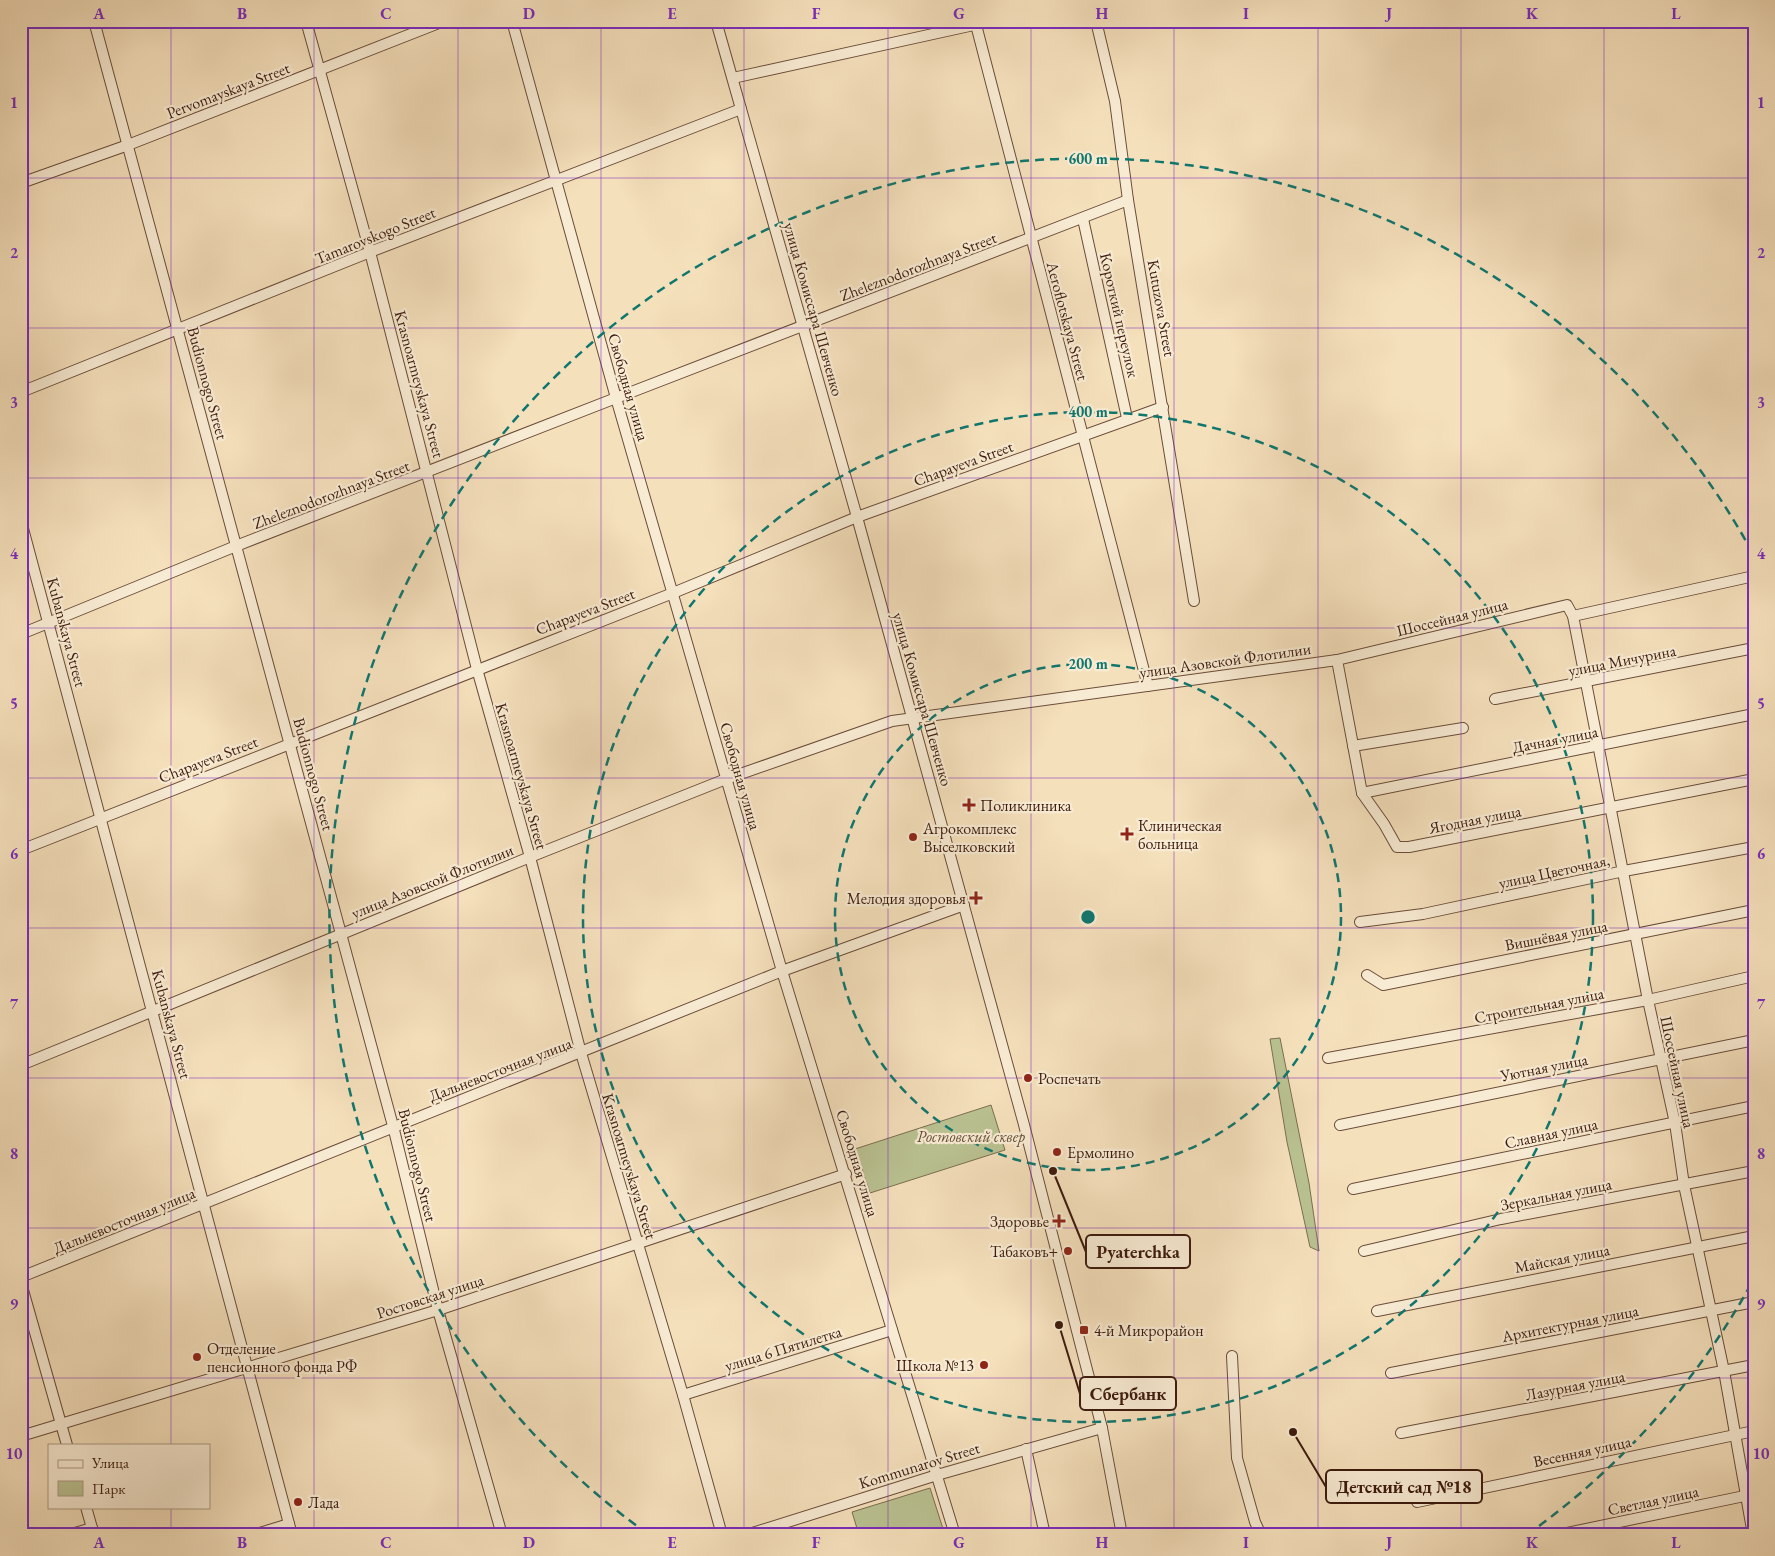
<svg xmlns="http://www.w3.org/2000/svg" width="1775" height="1556" font-family="'EB Garamond',serif">
<rect width="100%" height="100%" fill="#f5e0bc"/>
<filter id="stains"><feTurbulence type="fractalNoise" baseFrequency=".004" numOctaves="4"/><feColorMatrix values="0 0 0 0 .2 0 0 0 0 .09 0 0 0 0 .02 0 0 0 .5 -.17"/></filter>
<radialGradient id="worn" r=".72"><stop offset=".6" stop-color="#630" stop-opacity="0"/><stop offset="1" stop-color="#630" stop-opacity=".3"/></radialGradient>
<g fill="#bac292" stroke="#7b6e50">
<path d="M1280,1038L1309,1183L1319,1251L1310,1247L1287,1142L1270,1039Z"/>
<path d="M991,1105L1005,1150L870,1193L855,1149Z"/>
<path d="M930,1488L945,1535H859L852,1512Z"/>
</g>
<g fill="none" stroke-linecap="round" stroke-linejoin="round">
<defs>
<g id="minor">
<path d="M94,21L393,1126L438,1310L502,1535"/>
<path d="M306,21L370,252L477,669L530,857L581,1053L683,1395L722,1535"/>
<path d="M512,21L616,398L782,971L955,1535"/>
<path d="M716,21L857,517L1023,1121L1102,1428L1122,1535"/>
<path d="M975,21L1148,686"/>
<path d="M1096,21L1115,101L1128,200L1194,601"/>
<path d="M733,78L992,21"/>
<path d="M21,183L128,145L444,21"/>
<path d="M1083,219L1127,418"/>
<path d="M21,392L370,252L741,109"/>
<path d="M21,521L292,1535"/>
<path d="M1573,616L1754,576"/>
<path d="M21,634L236,546L616,398L1128,200"/>
<path d="M1337,660L1362,793L1384,824L1397,847H1409L1754,779"/>
<path d="M1495,699L1754,648"/>
<path d="M1353,746L1463,728"/>
<path d="M1362,793L1754,714"/>
<path d="M21,850L673,593L857,517L1163,407"/>
<path d="M1360,922L1423,914L1624,871L1754,847"/>
<path d="M1367,975L1383,985L1754,910"/>
<path d="M1328,1058L1648,1000L1754,976"/>
<path d="M21,1065L530,857L726,779L892,721L1337,660L1567,605L1573,616L1648,1000L1675,1123L1684,1185L1724,1371L1753,1535"/>
<path d="M1340,1125L1754,1040"/>
<path d="M1353,1189L1754,1106"/>
<path d="M1364,1251L1501,1219L1754,1171"/>
<path d="M21,1277L782,971L964,905"/>
<path d="M21,1283L67,1445"/>
<path d="M1377,1311L1754,1236"/>
<path d="M1232,1356L1237,1458L1255,1522L1261,1535"/>
<path d="M1391,1373L1754,1302"/>
<path d="M683,1395L892,1330"/>
<path d="M1401,1433L1754,1365"/>
<path d="M21,1436L438,1310L846,1174"/>
<path d="M1026,1449L1045,1535"/>
<path d="M1417,1502L1754,1431"/>
<path d="M86,1507L94,1535"/>
<path d="M68,1535L92,1528"/>
<path d="M253,1535L289,1524"/>
<path d="M746,1535L937,1475L1102,1428"/>
<path d="M1557,1535L1754,1494"/>
</g>
</defs>
<use href="#minor" stroke="#6a4c39" stroke-width="12"/>
<use href="#minor" stroke="#f8ebd3" stroke-width="10"/>
</g>
<path fill="none" stroke="#7b2cbf" stroke-width="1" stroke-opacity="0.55" d="M171,21V1445M314,21V1535M458,21V1535M601,21V1535M744,21V1535M888,21V1535M1031,21V1535M1174,21V1535M1318,21V1535M1461,21V1535M1604,21V1535M21,178H1754M21,328H1754M21,478H1754M21,628H1754M21,778H1754M21,928H1754M21,1078H1754M21,1228H1754M21,1378H1754M171,1507V1535"/>
<g fill="none" stroke="#0f766e" stroke-width="2.5" stroke-dasharray="9 6">
<circle cx="1088" cy="917" r="253"/>
<circle cx="1088" cy="917" r="505"/>
<path d="M1751 1284A758 758 0 0 1 1528 1534M648 1534A758 758 0 1 1 1751 550"/>
</g>
<g fill="#8f2418" stroke="#f8ebd3" stroke-width="2">
<path d="M966.5 797.5h5v5h5v5h-5v5h-5v-5h-5v-5h5z"/>
<path d="M1124.5 826.5h5v5h5v5h-5v5h-5v-5h-5v-5h5z"/>
<circle cx="913" cy="837" r="5"/>
<path d="M973.5 890.5h5v5h5v5h-5v5h-5v-5h-5v-5h5z"/>
<circle cx="1028" cy="1078" r="5"/>
<circle cx="1057" cy="1152" r="5"/>
<path d="M1056.5 1213.5h5v5h5v5h-5v5h-5v-5h-5v-5h5z"/>
<circle cx="1068" cy="1251" r="5"/>
<rect x="1079" y="1325" width="10" height="10" rx="2.5"/>
<circle cx="197" cy="1357" r="5"/>
<circle cx="984" cy="1365" r="5"/>
<circle cx="298" cy="1502" r="5"/>
</g>
<g text-anchor="middle" stroke-width="4.5" stroke-linejoin="round" paint-order="stroke">
<g font-size="16" fill="#3c1a0d" stroke="#f8ebd3">
<text transform="translate(228 90) rotate(-21)" y="6">Pervomayskaya Street</text>
<text transform="translate(375 235) rotate(-22)" y="6">Tamarovskogo Street</text>
<text transform="translate(918 266) rotate(-21)" y="6">Zheleznodorozhnaya Street</text>
<text transform="translate(1162 308) rotate(80)" y="6">Kutuzova Street</text>
<text transform="translate(814 309) rotate(74)" y="6">улица Комиссара Шевченко</text>
<text transform="translate(1120 315) rotate(77)" y="6">Короткий переулок</text>
<text transform="translate(1068 321) rotate(75)" y="6">Aeroflotskaya Street</text>
<text transform="translate(208 383) rotate(75)" y="6">Budionnogo Street</text>
<text transform="translate(420 384) rotate(75)" y="6">Krasnoarmeyskaya Street</text>
<text transform="translate(629 387) rotate(74)" y="6">Свободная улица</text>
<text transform="translate(963 463) rotate(-20)" y="6">Chapayeva Street</text>
<text transform="translate(331 494) rotate(-21)" y="6">Zheleznodorozhnaya Street</text>
<text transform="translate(585 611) rotate(-21)" y="6">Chapayeva Street</text>
<text transform="translate(1452 617) rotate(-14)" y="6">Шоссейная улица</text>
<text transform="translate(67 632) rotate(75)" y="6">Kubanskaya Street</text>
<text transform="translate(1225 660) rotate(-8)" y="6">улица Азовской Флотилии</text>
<text transform="translate(1622 660) rotate(-11)" y="6">улица Мичурина</text>
<text transform="translate(923 699) rotate(74)" y="6">улица Комиссара Шевченко</text>
<text transform="translate(1555 739) rotate(-11)" y="6">Дачная улица</text>
<text transform="translate(208 759) rotate(-21)" y="6">Chapayeva Street</text>
<text transform="translate(314 774) rotate(75)" y="6">Budionnogo Street</text>
<text transform="translate(522 776) rotate(74)" y="6">Krasnoarmeyskaya Street</text>
<text transform="translate(741 776) rotate(74)" y="6">Свободная улица</text>
<text transform="translate(1475 819) rotate(-11)" y="6">Ягодная улица</text>
<text transform="translate(1554 871) rotate(-12)" y="6">улица Цветочная,</text>
<text transform="translate(432 881) rotate(-22)" y="6">улица Азовской Флотилии</text>
<text transform="translate(1556 935) rotate(-11)" y="6">Вишнёвая улица</text>
<text transform="translate(1539 1005) rotate(-11)" y="6">Строительная улица</text>
<text transform="translate(172 1024) rotate(75)" y="6">Kubanskaya Street</text>
<text transform="translate(1544 1067) rotate(-11)" y="6">Уютная улица</text>
<text transform="translate(500 1069) rotate(-21)" y="6">Дальневосточная улица</text>
<text transform="translate(1678 1072) rotate(78)" y="6">Шоссейная улица</text>
<text transform="translate(1551 1133) rotate(-12)" y="6">Славная улица</text>
<text transform="translate(858 1163) rotate(73)" y="6">Свободная улица</text>
<text transform="translate(418 1165) rotate(76)" y="6">Budionnogo Street</text>
<text transform="translate(630 1166) rotate(73)" y="6">Krasnoarmeyskaya Street</text>
<text transform="translate(1556 1194) rotate(-11)" y="6">Зеркальная улица</text>
<text transform="translate(124 1220) rotate(-22)" y="6">Дальневосточная улица</text>
<text transform="translate(1562 1258) rotate(-11)" y="6">Майская улица</text>
<text transform="translate(430 1296) rotate(-18)" y="6">Ростовская улица</text>
<text transform="translate(1570 1323) rotate(-11)" y="6">Архитектурная улица</text>
<text transform="translate(783 1348) rotate(-17)" y="6">улица 6 Пятилетка</text>
<text transform="translate(1575 1385) rotate(-11)" y="6">Лазурная улица</text>
<text transform="translate(1582 1451) rotate(-12)" y="6">Весенняя улица</text>
<text transform="translate(919 1465) rotate(-17)" y="6">Kommunarov Street</text>
<text transform="translate(1653 1500) rotate(-12)" y="6">Светлая улица</text>
</g>
<g font-size="16" fill="#3c1a0d" stroke="#f8ebd3" text-anchor="start">
<text x="980" y="811">Поликлиника</text>
<text x="1138" y="831">Клиническая<tspan x="1138" dy="18">больница</tspan></text>
<text x="923" y="834">Агрокомплекс<tspan x="923" dy="18">Выселковский</tspan></text>
<text x="966" y="904" text-anchor="end">Мелодия здоровья</text>
<text x="1038" y="1084">Роспечать</text>
<text x="1067" y="1158">Ермолино</text>
<text x="1049" y="1227" text-anchor="end">Здоровье</text>
<text x="1058" y="1257" text-anchor="end">Табаковъ+</text>
<text x="1094" y="1336">4-й Микрорайон</text>
<text x="207" y="1354">Отделение<tspan x="207" dy="18">пенсионного фонда РФ</tspan></text>
<text x="974" y="1371" text-anchor="end">Школа №13</text>
<text x="308" y="1508">Лада</text>
</g>
<g font-size="16" font-style="italic" fill="#624c35" stroke="#f8ebd3">
<text x="971" y="1142">Ростовский сквер</text>
</g>
</g>
<circle cx="1088" cy="917" r="8" fill="#0f766e" stroke="#f8ebd3" stroke-width="2.5"/>
<g font-size="15" text-anchor="middle" font-weight="bold" fill="#0f766e" stroke="#f8ebd3" stroke-width="4.5" stroke-linejoin="round" paint-order="stroke">
<text x="1088" y="164">600 m</text>
<text x="1088" y="417">400 m</text>
<text x="1088" y="669">200 m</text>
</g>
<path fill="none" stroke="#3c1a0d" stroke-width="2" d="M1053 1171L1086 1252M1059 1325L1080 1394M1293 1432L1326 1487"/>
<g fill="#3c1a0d" stroke="#f8ebd3" stroke-width="2">
<circle cx="1053" cy="1171" r="5"/>
<circle cx="1059" cy="1325" r="5"/>
<circle cx="1293" cy="1432" r="5"/>
</g>
<g fill="#f8ebd3" stroke="#3c1a0d" stroke-width="2">
<rect x="1086" y="1235" width="104" height="33" rx="5"/>
<rect x="1080" y="1377" width="96" height="33" rx="5"/>
<rect x="1326" y="1470" width="156" height="33" rx="5"/>
</g>
<g font-size="18" text-anchor="middle" font-weight="bold" fill="#3c1a0d">
<text x="1138" y="1258">Pyaterchka</text>
<text x="1128" y="1400">Сбербанк</text>
<text x="1404" y="1493">Детский сад №18</text>
</g>
<rect width="1775" height="1556" fill="none" stroke="#f5e0bc" stroke-width="55"/>
<rect x="48" y="1444" width="162" height="65" fill="#f8ebd3" stroke="#ad9784"/>
<rect x="58" y="1460" width="25" height="8" fill="#f8ebd3" stroke="#ad9784"/>
<text x="92" y="1468" font-size="15" fill="#3c1a0d">Улица</text>
<rect x="58" y="1481" width="25" height="15" fill="#bac292" stroke="#ad9784"/>
<text x="92" y="1494" font-size="15" fill="#3c1a0d">Парк</text>
<rect x="28" y="28" width="1720" height="1500" fill="none" stroke="#7b2cbf" stroke-width="2"/>
<g font-size="16" text-anchor="middle" font-weight="bold" fill="#7b2cbf">
<text x="99" y="19">A</text>
<text x="242" y="19">B</text>
<text x="386" y="19">C</text>
<text x="529" y="19">D</text>
<text x="672" y="19">E</text>
<text x="816" y="19">F</text>
<text x="959" y="19">G</text>
<text x="1102" y="19">H</text>
<text x="1246" y="19">I</text>
<text x="1389" y="19">J</text>
<text x="1532" y="19">K</text>
<text x="1676" y="19">L</text>
<text x="14" y="108">1</text>
<text x="1761" y="108">1</text>
<text x="14" y="258">2</text>
<text x="1761" y="258">2</text>
<text x="14" y="408">3</text>
<text x="1761" y="408">3</text>
<text x="14" y="559">4</text>
<text x="1761" y="559">4</text>
<text x="14" y="709">5</text>
<text x="1761" y="709">5</text>
<text x="14" y="859">6</text>
<text x="1761" y="859">6</text>
<text x="14" y="1009">7</text>
<text x="1761" y="1009">7</text>
<text x="14" y="1159">8</text>
<text x="1761" y="1159">8</text>
<text x="14" y="1309">9</text>
<text x="1761" y="1309">9</text>
<text x="14" y="1459">10</text>
<text x="1761" y="1459">10</text>
<text x="99" y="1548">A</text>
<text x="242" y="1548">B</text>
<text x="386" y="1548">C</text>
<text x="529" y="1548">D</text>
<text x="672" y="1548">E</text>
<text x="816" y="1548">F</text>
<text x="959" y="1548">G</text>
<text x="1102" y="1548">H</text>
<text x="1246" y="1548">I</text>
<text x="1389" y="1548">J</text>
<text x="1532" y="1548">K</text>
<text x="1676" y="1548">L</text>
</g>
<rect width="100%" height="100%" filter="url(#stains)"/>
<rect width="100%" height="100%" fill="url(#worn)"/>
</svg>
